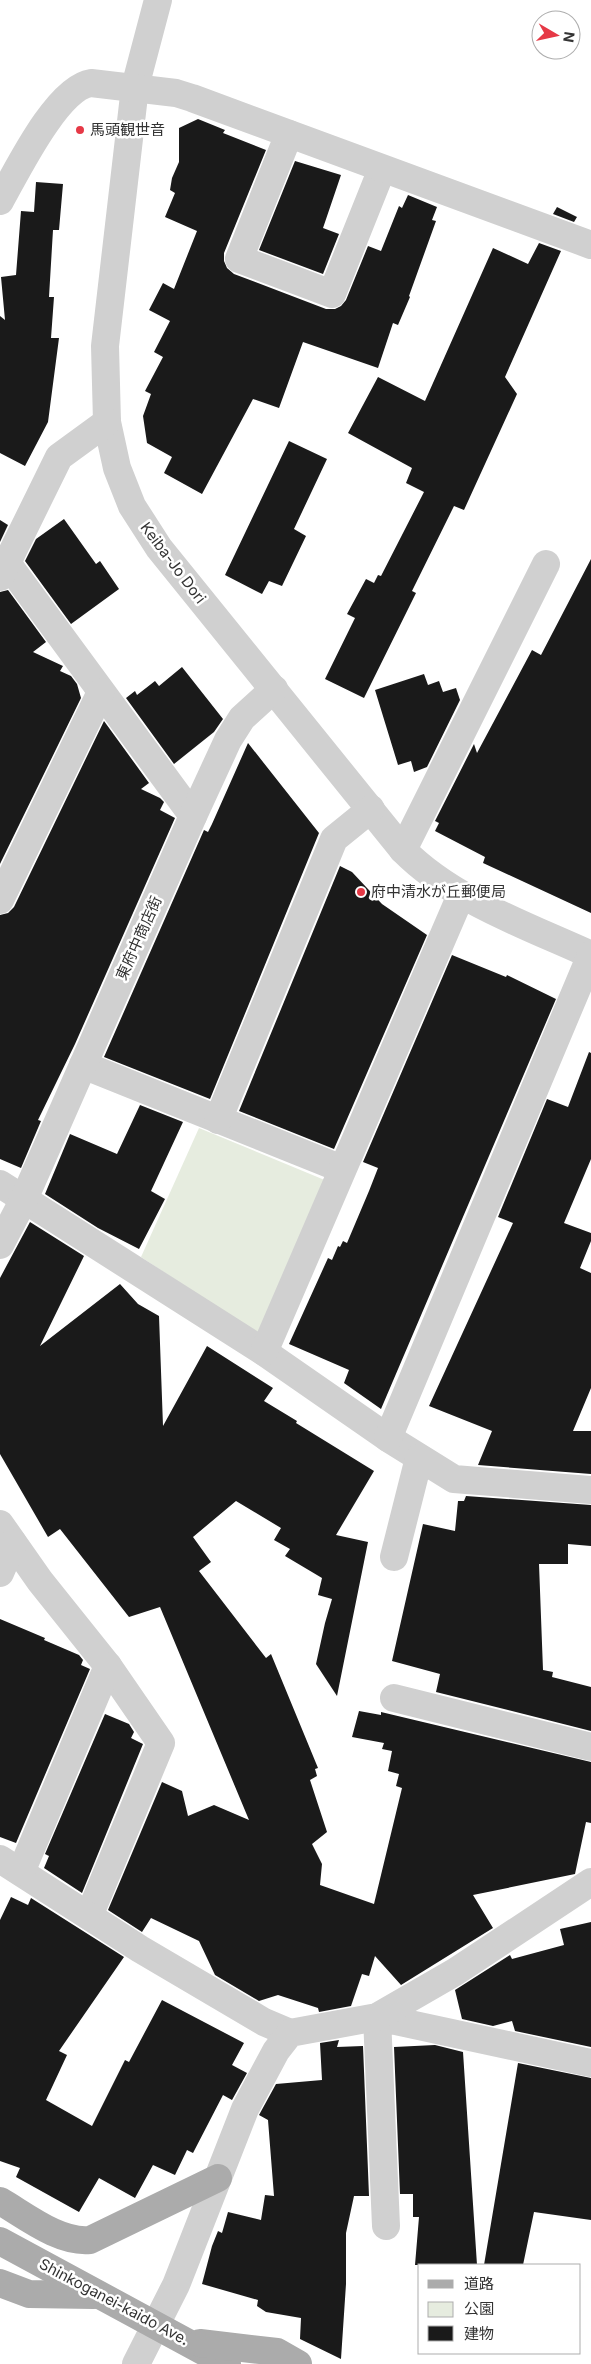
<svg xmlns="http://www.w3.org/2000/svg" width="591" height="2364" font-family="Inter,'Noto Sans JP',sans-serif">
<rect width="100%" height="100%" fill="#fff"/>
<path fill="#e6ecdf" d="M199,1128L327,1181L257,1334L141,1257Z"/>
<g fill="#1a1a1a">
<path d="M198,119L225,130L223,133L266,150L224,253V261L227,268L234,274L326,309H335L341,306L346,300L368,246L381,251L399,206L402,208L408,195L437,207L432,220L436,221L409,296L410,297L398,325L393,323L378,368L303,342L279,408L253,399L202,494L164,473L172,457L147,443L143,416L151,394L145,391L163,357L154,352L170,321L149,310L163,283L174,289L197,231L165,217L175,193L170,190L172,178L179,162V128Z"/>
<path d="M295,161L341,175L323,228L339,234L323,274L259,250Z"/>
<path d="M36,182L63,184L59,230H53L49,297H54L51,338H59L48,422L25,466L0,453V316L5,320L1,277L16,275L21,211L34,212Z"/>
<path d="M557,207L577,217L574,222L553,214Z"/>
<path d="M539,243L561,251L505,377L517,394L464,510L454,506L412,591L416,593L364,698L325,679L355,618L347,614L366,579L374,583L378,575L381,576L424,492L406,483L412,468L348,433L378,377L425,401L493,248L528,264Z"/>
<path d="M289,441L327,459L294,529L306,536L282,586L269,581L262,594L225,575Z"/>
<path d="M64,519L96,564L100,561L119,589L71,624L25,561L36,539Z"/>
<path d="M0,520L8,525L0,542Z"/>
<path d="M591,559V913L483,863L485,857L435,831L439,823L435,821L474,744L477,753L532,650L541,655Z"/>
<path d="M8,590L46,642L33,652L63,666L60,671L71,676L77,684L81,698L0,864V592Z"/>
<path d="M182,667L223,719L214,732L174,764L126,698L135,691L137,695L155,681L159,686Z"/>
<path d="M424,674L428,685L439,681L443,692L456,688L460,700L427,767L414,772L411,761L398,765L375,690Z"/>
<path d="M104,721L149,783L141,789L160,798L164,802L160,810L175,818L75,1044L38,1120L41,1121L21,1168L0,1159V915L8,913L14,907Z"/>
<path d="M248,743L319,833L210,1099L104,1057L204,830L208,832L212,824Z"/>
<path d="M340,866L352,872L382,904L427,935L334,1149L239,1111Z"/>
<path d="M452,955L506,977L507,975L556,999L381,1409L344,1383L349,1370L289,1344L328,1258L332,1260L338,1246L340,1247L343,1241L347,1243L369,1191L378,1168L363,1162Z"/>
<path d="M589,1052L591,1053V1159L564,1223L591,1233V1241L580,1268L591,1273V1388L573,1431H591V1474L478,1465L492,1431L429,1406L513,1223L498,1217L547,1099L568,1107Z"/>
<path d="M140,1105L183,1122L151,1191L165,1199L139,1249L98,1228L45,1194L70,1134L117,1154Z"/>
<path d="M30,1222L84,1256L40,1346L120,1284L138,1304L159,1316L163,1426L207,1346L273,1388L264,1401L297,1421L296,1423L374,1471L336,1535L368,1542L337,1696L316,1664L325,1623L332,1599L318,1595L322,1578L285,1556L290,1549L274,1540L281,1528L236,1501L193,1537L211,1562L199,1571L266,1658L271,1654L318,1768L315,1769L317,1776L310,1780L327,1832L312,1844L322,1864L320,1885L374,1904L402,1788L396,1786L399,1774L388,1771L392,1751L382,1749L384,1743L352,1737L359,1711L381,1715V1712L591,1762V1823L586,1822L575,1874L473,1895L493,1928L401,1985L375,1956L369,1976L362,1974L351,2006L319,2012L318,2008L278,1995L259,2001L215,1975L199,1941L151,1918L142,1932L108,1910L162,1782L182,1791L188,1816L214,1805L249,1820L160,1607L129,1617L60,1529L48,1537L0,1454V1278Z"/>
<path d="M466,1496L591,1505V1546L568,1544V1564H539L543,1670L553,1672L552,1677L591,1687V1731L436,1692L440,1674L392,1661L423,1524L455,1531L458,1501H464Z"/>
<path d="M0,1619L45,1638L44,1640L79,1655L83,1660L81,1665L90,1669L16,1843L0,1837Z"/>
<path d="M105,1714L129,1724L134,1732L131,1738L143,1744L82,1893L44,1868L49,1856L45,1854Z"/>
<path d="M11,1897L28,1905L31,1898L124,1957L59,2051L67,2055L46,2100L92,2126L125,2060L129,2062L162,2000L244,2043L232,2065L247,2073L232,2100L223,2095L193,2153L187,2150L175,2175L153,2165L135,2198L99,2178L79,2212L16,2177L20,2168L0,2161V1920Z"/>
<path d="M591,1922V2047L515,2031L512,2021L493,2026L462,2019L455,1990L510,1955L512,1959L564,1945L560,1929Z"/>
<path d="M339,2040L337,2047L363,2046L369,2196H354L346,2233V2284L341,2359L300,2339L301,2318L266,2312L257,2306L258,2300L202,2284L212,2246L218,2231L222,2233L228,2212L261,2220L265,2195L274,2196L268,2120L259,2115L276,2084L322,2080L320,2043Z"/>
<path d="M435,2045L463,2052L477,2265H415L419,2217H413V2194H400L394,2047Z"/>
<path d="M518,2063L591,2078V2220L534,2212L523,2265H484Z"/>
</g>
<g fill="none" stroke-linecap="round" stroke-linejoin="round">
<g stroke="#d0d0d0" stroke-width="28">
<path d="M158,0L135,87L105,346L107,422L117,468L132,506L159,548L403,850C452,900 528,926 591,955"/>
<path d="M289,134L239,259L332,294L382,169"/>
<path d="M0,201C17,171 57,88 91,83L176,93L192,98L591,245"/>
<path d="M7,563L193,816"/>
<path d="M0,577L59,457L107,422"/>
<path d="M403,850L546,564"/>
<path d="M0,900L101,692"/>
<path d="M83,1065L342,1169"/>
<path d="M218,1120L334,839L371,809"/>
<path d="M0,1184L264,1352L388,1438L454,1479L591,1490"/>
<path d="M0,1245L24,1199L193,816L228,740L242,718L274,689"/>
<path d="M264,1352L461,895"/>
<path d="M388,1438L591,955"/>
<path d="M0,1524L40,1581L108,1666L161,1743L89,1916"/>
<path d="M394,1557L419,1458"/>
<path d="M0,1573L13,1543"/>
<path d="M394,1698L591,1747"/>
<path d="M0,1859L140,1949L264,2022L290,2033"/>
<path d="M21,1872L108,1666"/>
<path d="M386,2226L377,2017L591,2063"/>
<path d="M136,2364L176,2285L245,2109L276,2051L290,2033L377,2017L455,1972L591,1882"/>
</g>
<g stroke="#ababab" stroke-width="28">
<path d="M0,2201C26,2216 59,2243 90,2240L218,2178"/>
<path d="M0,2241L227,2364"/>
<path d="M0,2283L29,2294L94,2295"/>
<path d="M200,2343L277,2352L298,2364"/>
</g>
</g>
<g fill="#e63946" stroke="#fff" stroke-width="2">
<circle cx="80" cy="130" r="5"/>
<circle cx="361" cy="892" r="5"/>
</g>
<g text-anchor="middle" stroke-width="5" stroke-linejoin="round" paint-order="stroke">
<g font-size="15" fill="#333" stroke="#fff" text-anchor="start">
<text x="90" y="135">馬頭観世音</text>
<text x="371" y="897">府中清水が丘郵便局</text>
</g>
<g font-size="15" fill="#333" stroke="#fff">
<text transform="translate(173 563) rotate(53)" y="5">Keiba-Jo Dori</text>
<text transform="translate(139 938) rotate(-66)" y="5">東府中商店街</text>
<text transform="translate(114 2302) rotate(28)" y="5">Shinkoganei-kaido Ave.</text>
</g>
</g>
<rect x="418" y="2264" width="162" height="90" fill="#ffffff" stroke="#adadad"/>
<rect x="428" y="2280" width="25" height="8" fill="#ababab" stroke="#adadad"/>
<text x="464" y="2289" font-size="15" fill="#333333">道路</text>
<rect x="428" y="2302" width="25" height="15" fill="#e6ecdf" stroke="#adadad"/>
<text x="464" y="2314" font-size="15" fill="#333333">公園</text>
<rect x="428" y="2326" width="25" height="15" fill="#1a1a1a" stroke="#adadad"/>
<text x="464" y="2339" font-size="15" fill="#333333">建物</text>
<g transform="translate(556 35) rotate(99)"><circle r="24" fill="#ffffff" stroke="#adadad"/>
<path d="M0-4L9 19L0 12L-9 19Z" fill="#e63946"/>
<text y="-8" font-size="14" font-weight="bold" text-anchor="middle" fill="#333333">N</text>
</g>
</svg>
